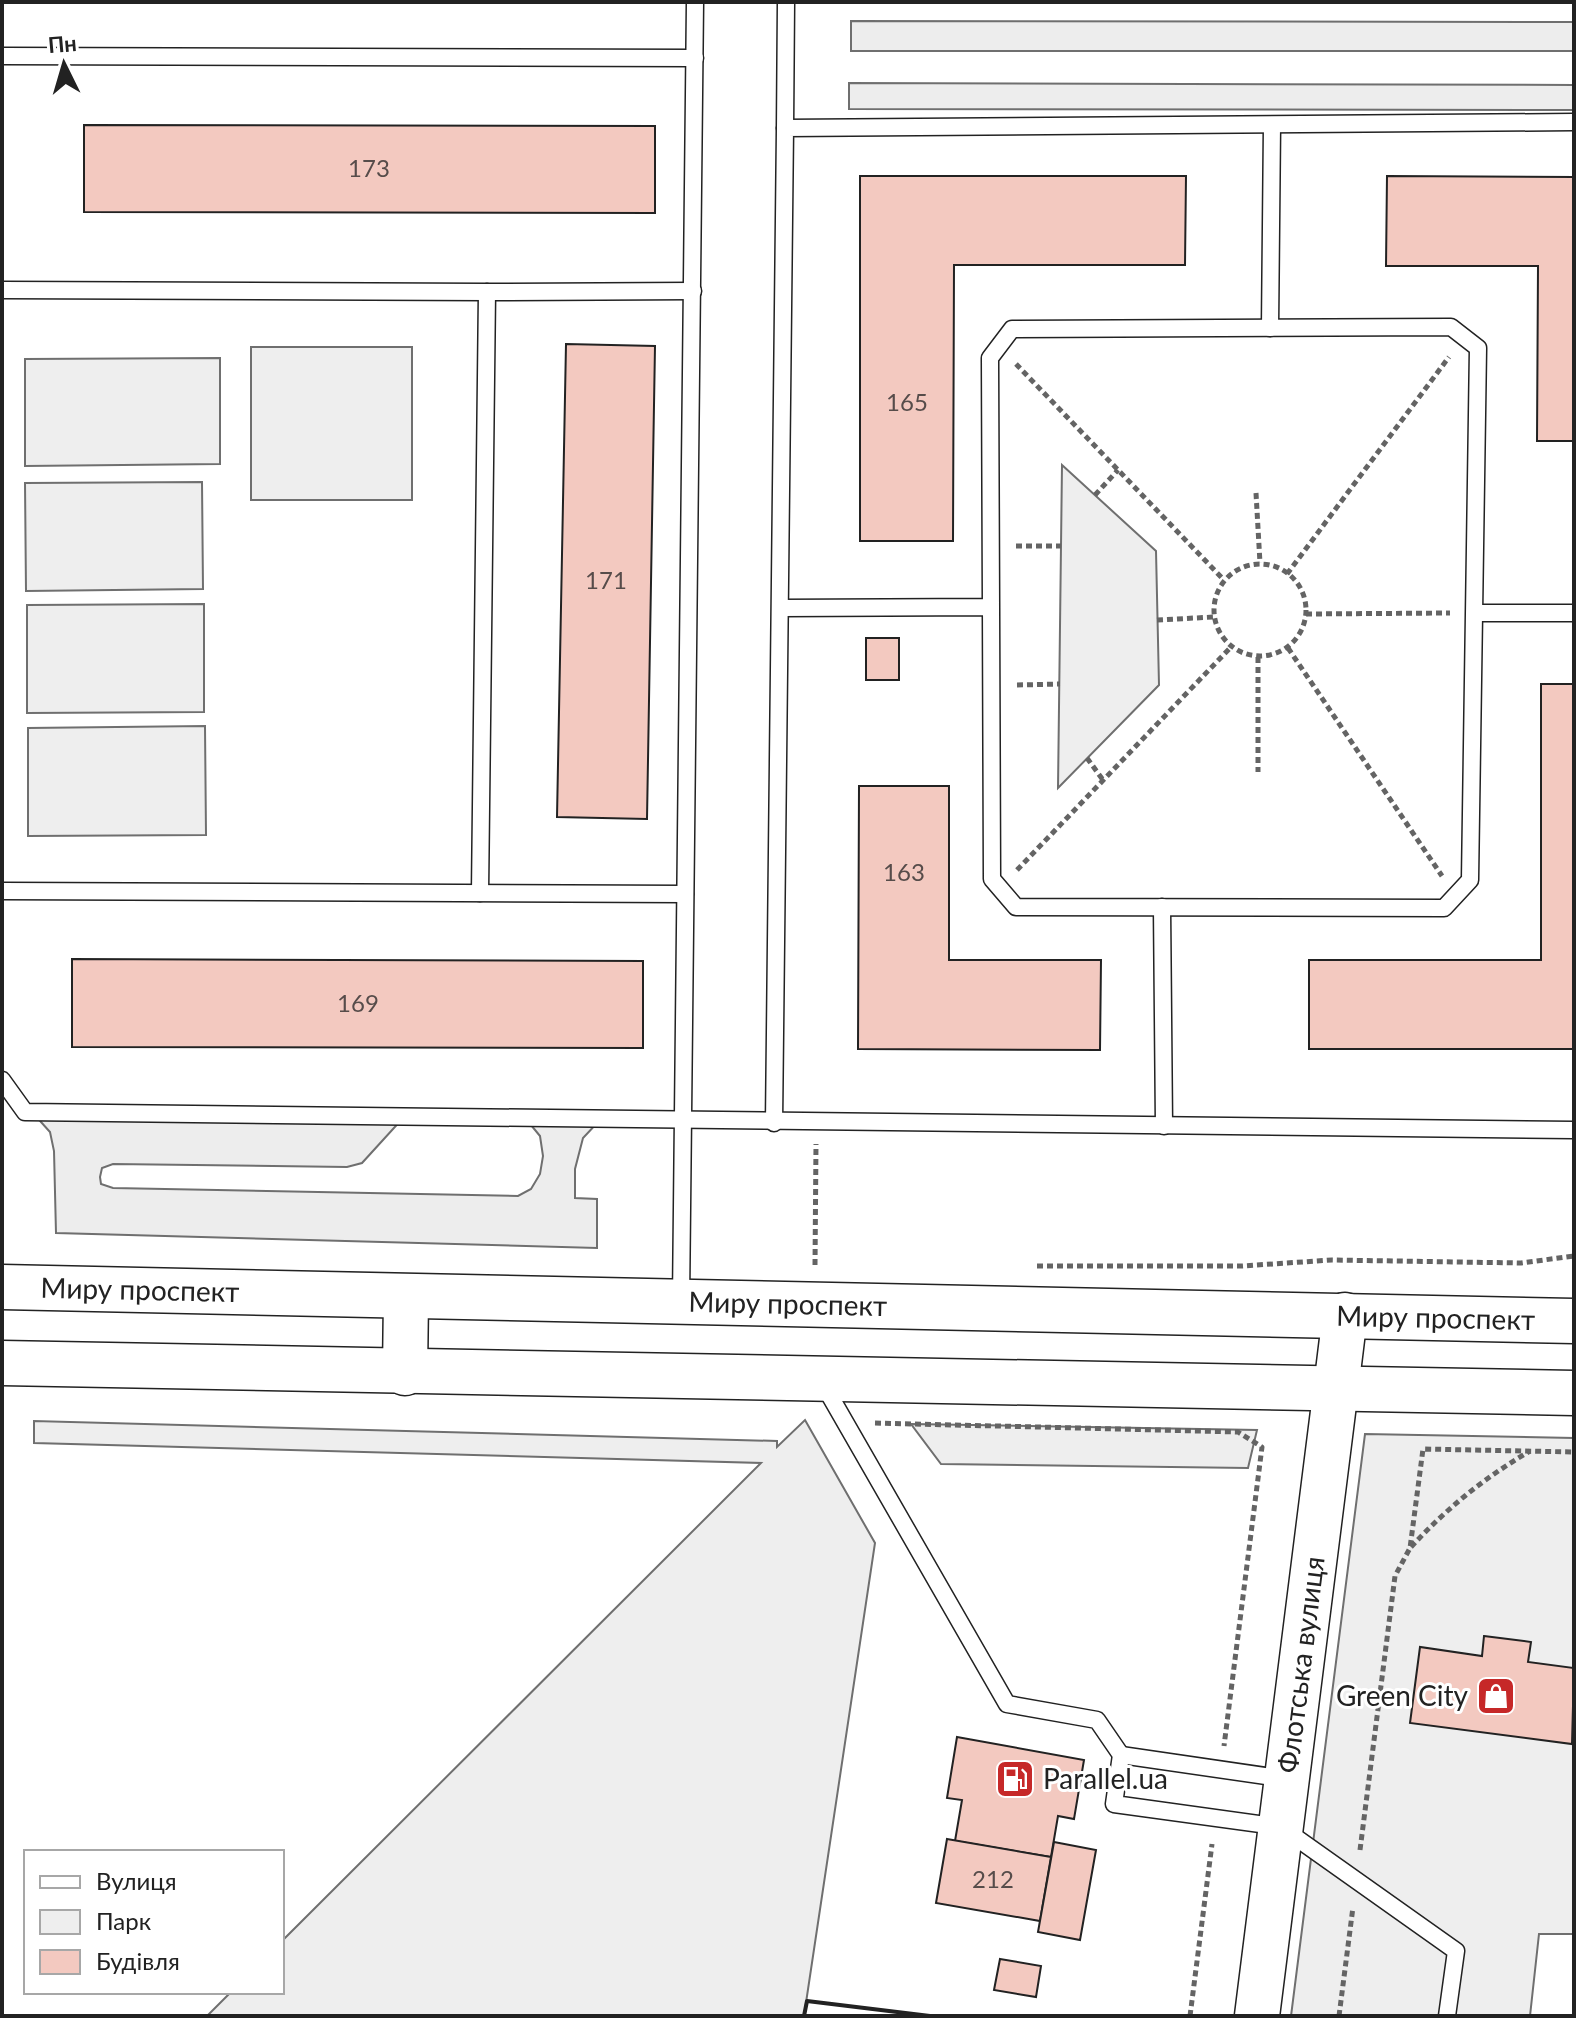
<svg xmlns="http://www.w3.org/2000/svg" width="1576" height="2018" font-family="Lato,sans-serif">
<rect width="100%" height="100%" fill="#fff"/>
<g fill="#eee" stroke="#6f6f6f" stroke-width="2">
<rect x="251" y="347" width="161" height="153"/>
<path d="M220,358V464L25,466V359Z"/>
<path d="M1062,465L1156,551L1159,685L1058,788Z"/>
<path d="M202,482L203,589L26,591L25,483Z"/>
<path d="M204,604V712L27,713V605Z"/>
<path d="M205,726L206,835L28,836V728Z"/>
<path d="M805,1420L875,1543L804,2016H207L231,1992H282V1941L761,1463L34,1443V1421L777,1441V1447Z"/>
<path d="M911,1424L1257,1430L1248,1468L941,1464Z"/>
<path d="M1365,1434L1574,1438V1934H1539L1530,2016H1291Z"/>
</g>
<g fill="#ededed" stroke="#6f6f6f" stroke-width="2">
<path d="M851,21L1574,22V51H851Z"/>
<path d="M849,83L1574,85V110L849,109Z"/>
<path d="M32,1112L404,1117L362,1163L347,1167L113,1164L102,1168L100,1177L101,1184L113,1188L518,1196L531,1189L540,1174L543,1156L540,1136L526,1119L600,1120L583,1138L575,1169V1198L597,1199V1248L56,1233L54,1151L50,1132Z"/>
</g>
<g fill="#f3c9c0" stroke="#222" stroke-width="2">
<path d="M84,125L655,126V213L84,212Z"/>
<path d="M860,176H1186L1185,265H954L953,541H860Z"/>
<path d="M1387,176L1574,177V441H1537L1538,266H1386Z"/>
<path d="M566,344L655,346L647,819L557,817Z"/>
<rect x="866" y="638" width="33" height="42"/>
<path d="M1541,684H1574V1049H1309V960H1541Z"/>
<path d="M859,786H949V960H1101L1100,1050L858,1049Z"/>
<path d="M72,959L643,961V1048L72,1047Z"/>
<path d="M1484,1636L1531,1642L1528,1662L1574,1668L1572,1744L1410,1723L1420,1647L1482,1656Z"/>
<path d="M957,1737L1084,1760L1074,1819L1058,1816L1051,1857L955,1841L962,1800L947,1798Z"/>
<path d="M947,1839L1051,1857L1040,1921L936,1903Z"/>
<path d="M1054,1842L1096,1850L1080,1940L1038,1932Z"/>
<path d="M1000,1959L1041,1966L1036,1997L994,1990Z"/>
</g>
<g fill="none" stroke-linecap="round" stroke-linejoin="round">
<defs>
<g id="lane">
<path d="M2,56L695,58"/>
<path d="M785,128L786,2"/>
<path d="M2,290L487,292"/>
<path d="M1270,328L1272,125"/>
<path d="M781,608L991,607L990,358L1012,329L1451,327L1478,348L1470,880L1444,908L1016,907L992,879L991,607"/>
<path d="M1475,613H1574"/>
<path d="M2,891L685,894"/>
<path d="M480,893L487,292L693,291"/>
<path d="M1162,907L1164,1126"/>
<path d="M2,1080L25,1112L1574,1130"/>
<path d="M774,1123L785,128L1574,122"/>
<path d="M681,1301L695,2"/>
<path d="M822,1382L1007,1704L1097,1720L1121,1755L1114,1804L1281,1827L1456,1951L1447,2016"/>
<path d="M1121,1755L1286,1779"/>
</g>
<g id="secondary">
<path id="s1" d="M1257,2016L1336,1388"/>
</g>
<g id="highway">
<path id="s2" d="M2,1287L1574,1321"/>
<path d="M2,1363L1574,1393"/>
<path d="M405,1373L406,1297"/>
<path d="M1336,1388L1345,1315"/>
</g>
</defs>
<use href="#lane" stroke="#222" stroke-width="19"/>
<use href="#secondary" stroke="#222" stroke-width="47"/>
<use href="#highway" stroke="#222" stroke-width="47"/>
<g stroke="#646464" stroke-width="5" stroke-dasharray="6 4" stroke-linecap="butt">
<path d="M1016,364L1224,580"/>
<path d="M1256,493L1260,563"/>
<path d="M1095,495L1118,470"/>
<path d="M1016,546H1061"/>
<circle cx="1260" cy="610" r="46"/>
<path d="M1287,574L1449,357"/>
<path d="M1306,614L1450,613"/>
<path d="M1157,620L1214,617"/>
<path d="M1288,648L1442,876"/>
<path d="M1258,657V772"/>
<path d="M1017,685L1060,684"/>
<path d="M1087,758L1103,780"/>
<path d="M1017,870L1231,647"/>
<path d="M815,1265L816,1144"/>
<path d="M1037,1266H1242L1332,1260L1521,1263L1574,1256"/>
<path d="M875,1423L1238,1432L1262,1447L1224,1746"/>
<path d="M1411,1547C1447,1508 1484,1478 1530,1451"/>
<path d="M1360,1850L1395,1576L1410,1548L1423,1449L1574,1452"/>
<path d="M1190,2016L1212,1844"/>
<path d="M1339,2016L1353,1907"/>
</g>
<use href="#lane" stroke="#fff" stroke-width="16"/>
<use href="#secondary" stroke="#fff" stroke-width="44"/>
<use href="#highway" stroke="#fff" stroke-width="44"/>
<path stroke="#222" stroke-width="4" d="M804,2016L807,2001L930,2016"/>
</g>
<defs>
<symbol id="shop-square" viewBox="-11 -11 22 22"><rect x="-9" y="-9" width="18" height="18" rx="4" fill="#c62828" stroke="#fff"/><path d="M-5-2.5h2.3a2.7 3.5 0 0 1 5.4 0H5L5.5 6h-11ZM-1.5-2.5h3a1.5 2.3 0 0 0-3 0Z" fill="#fff"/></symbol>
<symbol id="fuel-square" viewBox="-11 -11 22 22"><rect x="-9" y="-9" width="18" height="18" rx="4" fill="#c62828" stroke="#fff"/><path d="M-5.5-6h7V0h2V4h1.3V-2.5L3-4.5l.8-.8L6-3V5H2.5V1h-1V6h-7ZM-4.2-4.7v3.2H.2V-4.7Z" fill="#fff"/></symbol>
</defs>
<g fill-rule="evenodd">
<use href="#shop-square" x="1474" y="1674" width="44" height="44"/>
<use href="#fuel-square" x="993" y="1757" width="44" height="44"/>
</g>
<g text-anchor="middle" stroke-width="6" stroke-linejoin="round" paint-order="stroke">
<g font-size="24" fill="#564c4a">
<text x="369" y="177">173</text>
<text x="907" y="411">165</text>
<text x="606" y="589">171</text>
<text x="904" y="881">163</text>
<text x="358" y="1012">169</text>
<text x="993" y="1888">212</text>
</g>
<g font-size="28" fill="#222" stroke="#fff">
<text dy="10" stroke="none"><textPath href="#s2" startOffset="138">Миру проспект</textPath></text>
<text dy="10" stroke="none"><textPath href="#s2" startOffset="786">Миру проспект</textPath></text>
<text dy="10" stroke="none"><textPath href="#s2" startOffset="1434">Миру проспект</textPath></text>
<text dy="10" stroke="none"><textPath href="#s1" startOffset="354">Флотська вулиця</textPath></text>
</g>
<g font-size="28" fill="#222" stroke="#fff" text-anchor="end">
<text x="1468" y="1706">Green City</text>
<text x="1043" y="1789" text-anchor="start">Parallel.ua</text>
</g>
</g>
<rect width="1576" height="2018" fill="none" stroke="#222222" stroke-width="8"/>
<rect x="24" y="1850" width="260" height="144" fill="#ffffff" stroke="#a7a7a7" stroke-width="2"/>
<rect x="40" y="1876" width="40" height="12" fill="#ffffff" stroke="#a7a7a7" stroke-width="2"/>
<text x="96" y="1890" font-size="24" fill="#222222">Вулиця</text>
<rect x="40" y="1910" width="40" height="24" fill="#eeeeee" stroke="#a7a7a7" stroke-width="2"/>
<text x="96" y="1930" font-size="24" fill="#222222">Парк</text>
<rect x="40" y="1950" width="40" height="24" fill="#f3c9c0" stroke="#a7a7a7" stroke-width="2"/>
<text x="96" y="1970" font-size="24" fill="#222222">Будівля</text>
<g transform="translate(64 64) rotate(355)" stroke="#ffffff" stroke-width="6" paint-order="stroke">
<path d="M0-6L14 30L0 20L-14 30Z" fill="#222222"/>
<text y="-12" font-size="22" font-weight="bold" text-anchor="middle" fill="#222222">Пн</text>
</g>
</svg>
